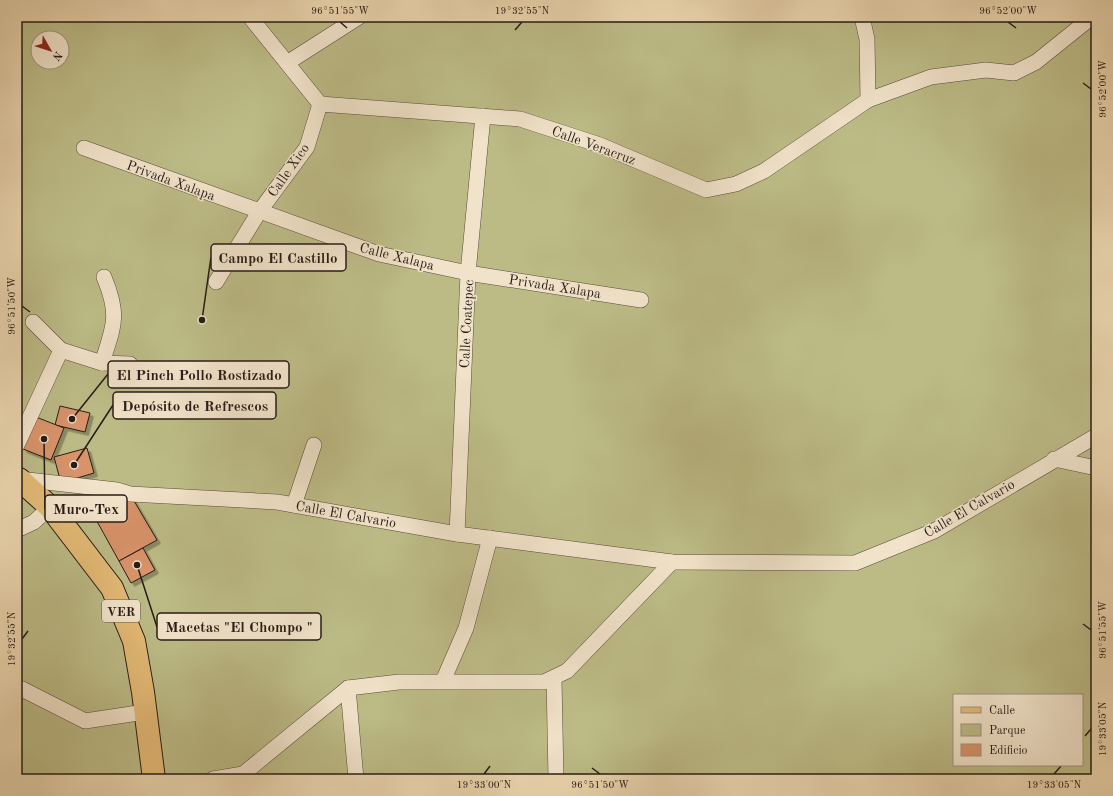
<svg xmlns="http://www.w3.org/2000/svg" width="1113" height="796" font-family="'Old Standard TT',serif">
<defs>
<filter id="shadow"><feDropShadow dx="3.5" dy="3.5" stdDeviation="0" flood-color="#0004"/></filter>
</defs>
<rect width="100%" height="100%" fill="#e9d4ad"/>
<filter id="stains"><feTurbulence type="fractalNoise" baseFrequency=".005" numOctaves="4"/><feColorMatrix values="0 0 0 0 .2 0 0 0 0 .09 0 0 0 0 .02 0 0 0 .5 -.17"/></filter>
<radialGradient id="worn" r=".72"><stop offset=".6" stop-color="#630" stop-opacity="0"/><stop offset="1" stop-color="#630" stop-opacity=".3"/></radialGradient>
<path fill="#bcbb86" stroke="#726c4e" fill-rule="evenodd" d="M17,17H1096V779H17ZM38,38H62V62H38ZM954,695H1082V765H954Z"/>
<g fill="#d8936a" stroke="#271c16" filter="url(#shadow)">
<path d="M60,406L90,413L85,432L55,425Z"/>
<path d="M36,417L64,428L51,460L23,449Z"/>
<path d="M87,448L94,473L61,483L54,457Z"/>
<path d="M130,494L157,540L119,561L94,516Z"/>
<path d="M143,548L155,570L131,583L119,561Z"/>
</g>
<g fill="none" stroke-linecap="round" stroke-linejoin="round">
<defs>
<g id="street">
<path d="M250,17L320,104L520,119L600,145L706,190L736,184L764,171L868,100L867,39L862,17"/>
<path d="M287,63L359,17"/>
<path d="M868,100L931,77L986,70L1014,73L1036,62L1092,17"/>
<path d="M84,148L379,254L468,273L641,300"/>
<path d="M216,282L259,212L307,147L320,104"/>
<path d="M33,322L61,350"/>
<path d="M102,363C114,325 120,316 104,277"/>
<path d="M17,445L61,350L102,363L130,364"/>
<path d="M1054,459L1096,468"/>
<path d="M19,479L117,490L130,494L277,502L457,534L672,562L855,563L934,531L1096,436"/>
<path d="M294,505L314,445"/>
<path d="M17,530L34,522L50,507"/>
<path d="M457,534L468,273L483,116"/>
<path d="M554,678L556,779"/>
<path d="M443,681L466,628L490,538"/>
<path d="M348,688L356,779"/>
<path d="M17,694L22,689L85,721L145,712"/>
<path d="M213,779L243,774L348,688L399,682H544L567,671L672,562"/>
</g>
<path id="primary" d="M17,481L19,479L50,507L112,588L134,641L143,692L154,779"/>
</defs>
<use href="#street" stroke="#584a3c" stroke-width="16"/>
<use href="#primary" stroke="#271c16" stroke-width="24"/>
<use href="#street" stroke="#f1e3ca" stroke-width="15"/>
<use href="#primary" stroke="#e4ba76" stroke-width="22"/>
</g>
<path fill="none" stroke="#271c16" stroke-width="1.5" d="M340,22L347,28M1008,22L1016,28M515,30L522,22M1083,83L1091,89M22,306L30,312M1083,624L1091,630M22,639L28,631M1085,736L1091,729M592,768L600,774M484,774L490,766M1054,774L1061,766"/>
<g text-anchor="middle" stroke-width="3" stroke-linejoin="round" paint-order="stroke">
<rect fill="#f1e3ca" stroke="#64584c" stroke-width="1" x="102" y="600" width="38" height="22" rx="3"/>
<g font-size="13" font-weight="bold" fill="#271c16">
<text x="121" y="616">VER</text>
</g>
<g font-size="14" fill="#271c16" stroke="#f1e3ca">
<text transform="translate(594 145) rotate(20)" y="5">Calle Veracruz</text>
<text transform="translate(288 170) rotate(-55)" y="5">Calle Xico</text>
<text transform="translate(171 180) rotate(20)" y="5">Privada Xalapa</text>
<text transform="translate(397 256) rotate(14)" y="5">Calle Xalapa</text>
<text transform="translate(555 286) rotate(9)" y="5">Privada Xalapa</text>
<text transform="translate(466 324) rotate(-87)" y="5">Calle Coatepec</text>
<text transform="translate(969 508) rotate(-30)" y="5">Calle El Calvario</text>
<text transform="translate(346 514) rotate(10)" y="5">Calle El Calvario</text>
</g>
</g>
<path fill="none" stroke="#271c16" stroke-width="1.5" d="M202 320L211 257M72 419L108 374M74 465L113 405M44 439L45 509M137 565L157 627"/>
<g fill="#271c16" stroke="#f1e3ca" stroke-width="1.5">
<circle cx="202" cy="320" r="4"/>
<circle cx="72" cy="419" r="4"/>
<circle cx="74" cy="465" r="4"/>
<circle cx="44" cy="439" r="4"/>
<circle cx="137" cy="565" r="4"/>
</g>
<g fill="#f1e3ca" stroke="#271c16" stroke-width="1.5">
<rect x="211" y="244" width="135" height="27" rx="4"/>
<rect x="108" y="361" width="181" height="27" rx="4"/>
<rect x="113" y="392" width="163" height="27" rx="4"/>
<rect x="45" y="495" width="82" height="27" rx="4"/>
<rect x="157" y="613" width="164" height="27" rx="4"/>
</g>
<g font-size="15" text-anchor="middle" font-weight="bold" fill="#271c16">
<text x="278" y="263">Campo El Castillo</text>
<text x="199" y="380">El Pinch Pollo Rostizado</text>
<text x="195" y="411">Depósito de Refrescos</text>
<text x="86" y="514">Muro-Tex</text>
<text x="239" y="632">Macetas "El Chompo "</text>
</g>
<rect width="1113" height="796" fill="none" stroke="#e9d4ad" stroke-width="44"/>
<rect x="953" y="694" width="130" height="72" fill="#f1e3ca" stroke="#a09382"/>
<rect x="961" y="707" width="20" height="6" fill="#e4ba76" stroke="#a09382"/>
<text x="989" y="714" font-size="12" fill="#271c16">Calle</text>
<rect x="961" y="724" width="20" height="12" fill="#bcbb86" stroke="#a09382"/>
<text x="989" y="734" font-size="12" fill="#271c16">Parque</text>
<rect x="961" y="744" width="20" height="12" fill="#d8936a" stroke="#a09382"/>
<text x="989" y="754" font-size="12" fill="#271c16">Edificio</text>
<g transform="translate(50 50) rotate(129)"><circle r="19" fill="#f1e3ca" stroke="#a09382"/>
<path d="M0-3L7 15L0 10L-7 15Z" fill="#8f2418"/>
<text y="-6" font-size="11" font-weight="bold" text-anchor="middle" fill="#271c16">N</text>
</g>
<rect x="22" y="22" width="1069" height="752" fill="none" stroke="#271c16" stroke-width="1.5"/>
<g font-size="10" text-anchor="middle" fill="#271c16">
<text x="340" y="14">96°51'55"W</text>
<text x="522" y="14">19°32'55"N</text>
<text x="1008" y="14">96°52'00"W</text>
<text transform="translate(1102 89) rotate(-90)" y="4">96°52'00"W</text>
<text transform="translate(11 306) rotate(-90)" y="4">96°51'50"W</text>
<text transform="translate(1102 630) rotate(-90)" y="4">96°51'55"W</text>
<text transform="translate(11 639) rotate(-90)" y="4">19°32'55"N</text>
<text transform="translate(1102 729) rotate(-90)" y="4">19°33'05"N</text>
<text x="484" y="788">19°33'00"N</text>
<text x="600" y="788">96°51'50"W</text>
<text x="1054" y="788">19°33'05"N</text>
</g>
<rect width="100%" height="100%" filter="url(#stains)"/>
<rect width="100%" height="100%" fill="url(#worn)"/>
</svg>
